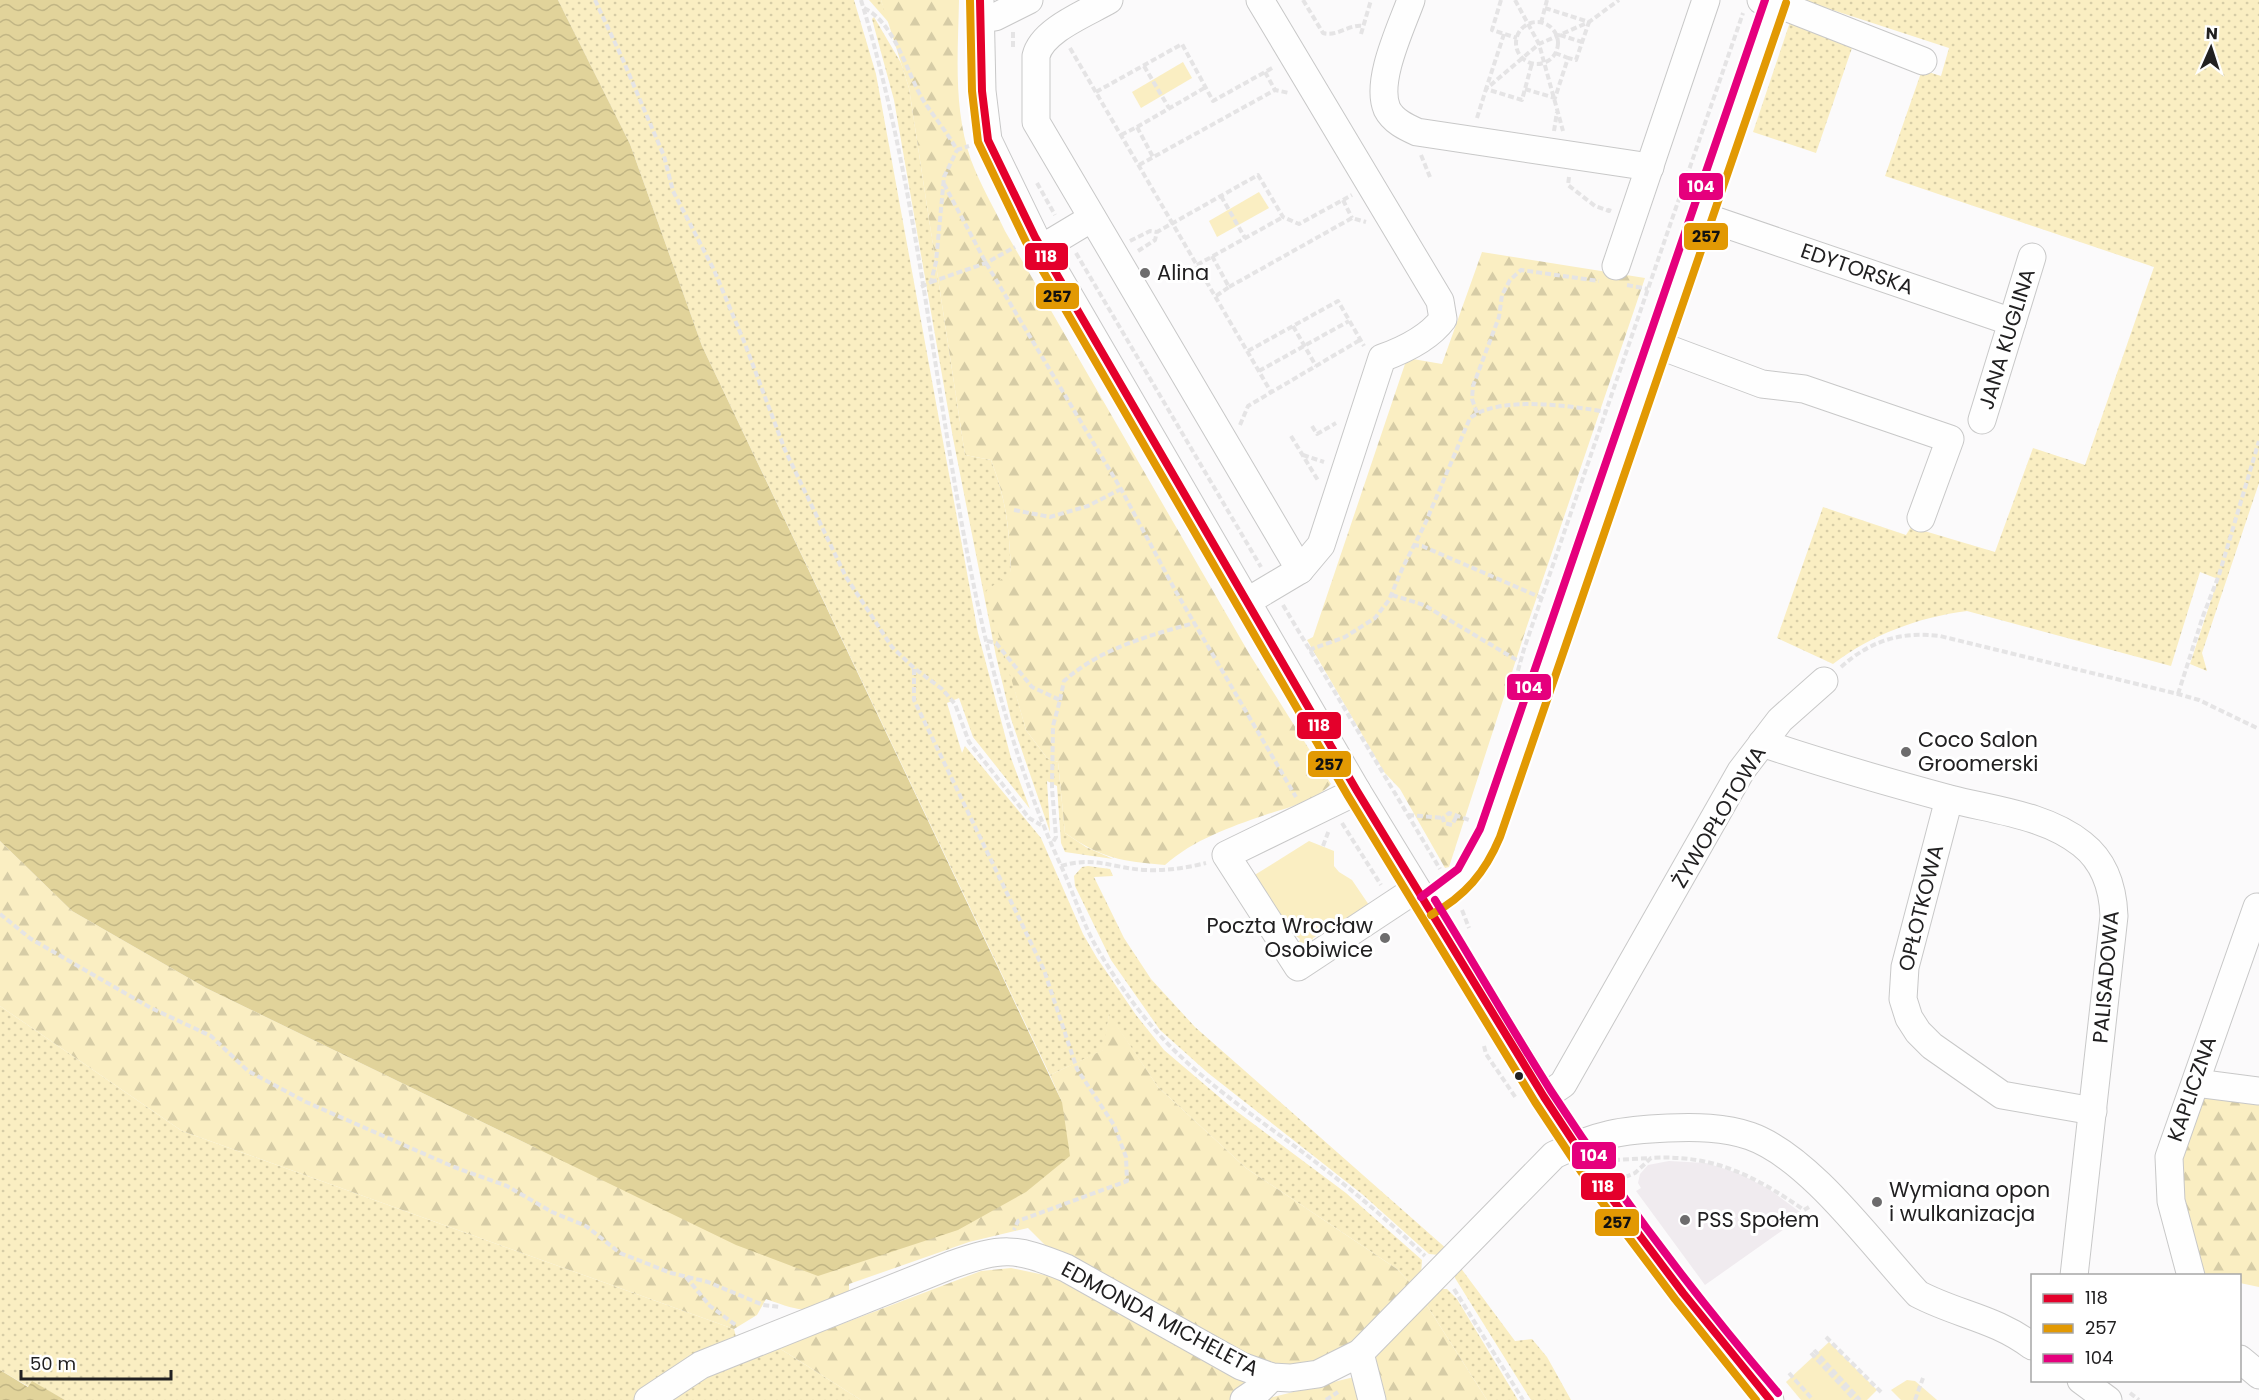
<svg xmlns="http://www.w3.org/2000/svg" width="2259" height="1400" font-family="Poppins,sans-serif">
<defs>
<pattern id="grass-dots" width="8" height="8" patternUnits="userSpaceOnUse" patternTransform="scale(1.5)"><rect width="8" height="8" fill="#faeec2"/><path d="M2 2h.1M6 6h.1" fill="none" stroke="#d6cca6" stroke-width="1.8" stroke-linecap="round"/></pattern>
<pattern id="forest-firs" width="22" height="20" patternUnits="userSpaceOnUse" patternTransform="scale(1.5)"><rect width="22" height="20" fill="#faeec2"/><path d="M5 1l3.5 6h-7zM16 11l3.5 6h-7z" fill="#d6cca6"/></pattern>
<pattern id="water-waves" width="16" height="10" patternUnits="userSpaceOnUse" patternTransform="scale(1.5)"><rect width="16" height="10" fill="#e1d39a"/><path d="M0 5q4-4 8 0t8 0" fill="none" stroke="#c1b584"/></pattern>
</defs>
<rect width="100%" height="100%" fill="#fbfafb"/>
<path fill="#f0ebef" d="M1669,1161L1706,1163L1738,1173L1769,1189L1804,1215L1705,1285L1636,1191L1641,1188L1638,1183L1640,1174L1648,1165Z"/>
<g fill="url(#grass-dots)">
<path d="M558,0H854L876,74L978,633L1011,758L1030,809L973,737L959,698L947,703L962,753L965,746L1041,838L1083,934L1097,958L1136,1015L1164,1050L1231,1107L1346,1193L1422,1260L1421,1275L1412,1285L1397,1269L1246,1168L1158,1087L1109,1015L1104,1050L1050,1075L702,346L630,144Z"/>
<path d="M869,0H881L890,24Z"/>
<path d="M1802,0H2259V483L2202,653L2207,671L2190,664L2218,579L2200,572L2171,666L1967,611C1919,617 1871,635 1833,664L1777,638L1823,507L1906,535L1911,527L1995,552L2033,448L2085,465L2154,267L1885,176L1922,70L1941,76L1949,48Z"/>
<path d="M1792,16L1853,45L1816,153L1753,132Z"/>
<path d="M874,17L901,63L909,88L965,455L991,460C1007,502 1009,528 1011,573L998,584L1015,691L1026,730L1047,758L1058,762L1065,833L1086,847L1113,859L1065,852L1061,843L1057,786L1047,781L1050,832L1011,719L996,656L953,438L894,100L872,19Z"/>
<path d="M1088,866L1110,869L1113,876L1094,877L1124,938L1151,979L1195,1027L1448,1250L1439,1255L1429,1254L1362,1194L1208,1073L1160,1030L1111,960L1075,886L1074,876L1082,867Z"/>
<path d="M0,1006L182,1131L734,1329L737,1341L779,1348L861,1400H65L32,1382L29,1387L0,1370Z"/>
<path d="M1460,1267L1515,1341L1532,1339L1547,1357L1571,1400H1531L1455,1278V1272Z"/>
<path d="M1440,1289H1447L1457,1299L1518,1400H1487L1426,1304Z"/>
</g>
<g fill="url(#forest-firs)">
<path d="M881,0H959C958,54 953,108 971,160C980,184 994,208 1005,231L1250,655L1331,784C1314,802 1289,807 1265,815C1230,827 1193,840 1165,865C1121,861 1103,859 1065,833L1058,762L1047,758L1026,730L986,591L1011,572C1009,528 1007,502 991,460L965,455L909,88Z"/>
<path d="M1482,252L1645,278L1526,629L1449,867L1445,868L1400,789L1384,772L1307,640L1313,637L1407,358L1442,364Z"/>
<path d="M0,841L72,911L206,988L536,1148L1062,1102L1050,1075L1103,1050L1109,1014L1158,1087L1246,1168L1397,1269L1412,1285C1382,1313 1346,1361 1302,1366C1282,1368 1263,1361 1244,1355L1050,1250L1028,1228L969,1242L849,1284V1296C810,1313 807,1314 766,1299L757,1315L734,1329L182,1131L0,1006Z"/>
<path d="M2200,1091L2259,1099V1287L2240,1283V1276L2200,1275L2185,1218L2177,1154Z"/>
<path d="M1011,1268L1064,1279L1252,1381L1269,1398L1358,1376L1372,1366L1379,1351L1426,1304L1487,1400H861L779,1348L981,1271Z"/>
</g>
<g fill="#faeec2">
<path d="M1183,62L1192,78L1141,108L1132,92Z"/>
<path d="M1259,192L1269,208L1217,237L1209,221Z"/>
<path d="M1309,841L1334,851V866L1339,872L1352,880L1369,905L1313,938L1311,944H1298L1300,939L1289,931L1253,876Z"/>
<path d="M1829,1342L1877,1390L1867,1400H1801L1786,1382Z"/>
<path d="M1907,1380L1915,1381L1937,1400H1901L1891,1390Z"/>
</g>
<g fill="url(#water-waves)">
<path d="M0,0H558L630,144L702,346L1062,1102L1070,1156L1026,1192L958,1230L818,1276L736,1245L206,988L72,911L0,841Z"/>
<path d="M0,1370L28,1387L32,1381L65,1400H0Z"/>
</g>
<g fill="none" stroke-linecap="round" stroke-linejoin="round">
<defs>
<g id="minor">
<path d="M980,0L982,91L988,140L1035,237L1357,791L1544,1097L1604,1188L1683,1293L1770,1400"/>
<path d="M1109,0C1087,13 1042,30 1036,56V122L1300,570L1248,601"/>
<path d="M1260,0L1440,301L1443,319C1429,338 1404,350 1382,358L1321,545L1300,570"/>
<path d="M1411,0C1401,28 1375,81 1387,109C1393,121 1406,127 1417,132L1650,167"/>
<path d="M1761,0L1788,8L1923,61"/>
<path d="M981,19L995,17L1029,0"/>
<path d="M1702,216L2012,322"/>
<path d="M1042,248L1092,218"/>
<path d="M1616,266L1706,0"/>
<path d="M1658,345L1762,384L1804,389L1950,439L1921,518"/>
<path d="M1982,420L2032,257"/>
<path d="M1762,743C1824,764 1887,782 1950,799C1993,810 2046,815 2082,844C2105,862 2113,888 2114,916L2074,1276"/>
<path d="M1357,791L1226,855L1298,967L1416,889"/>
<path d="M1949,799L1905,967L1903,999L1909,1018L1918,1032L1932,1046L2002,1095L2093,1111"/>
<path d="M1426,906C1461,887 1476,870 1490,833L1776,0"/>
<path d="M2196,1083L2259,1091"/>
<path d="M1544,1097L1563,1084L1741,771L1780,720L1824,681"/>
<path d="M2191,1276L2171,1201L2169,1157L2257,907"/>
<path d="M1360,1353L1372,1400"/>
<path d="M2240,1359L2259,1375"/>
<path d="M2081,1380L2108,1400"/>
<path d="M648,1400L701,1365L951,1265C1003,1247 1014,1247 1066,1268L1241,1366L1272,1377L1290,1378L1318,1374L1360,1353L1554,1155C1598,1134 1621,1130 1668,1128C1696,1127 1724,1127 1750,1136C1810,1157 1874,1247 1918,1294C1958,1315 1995,1318 2032,1346"/>
<path d="M1244,1400L1260,1389L1272,1377"/>
</g>
</defs>
<use href="#minor" stroke="#c8c8c8" stroke-width="29"/>
<g stroke="#e5e4e5" stroke-width="4" stroke-dasharray="6 3" stroke-linecap="butt">
<path d="M595,0L623,60L664,156L673,191L714,270L745,344L785,450L846,577L892,647L914,668L942,689L955,704L969,742L1029,818L1041,825"/>
<path d="M861,0C948,283 937,596 1062,868C1073,892 1081,918 1093,941C1109,970 1129,999 1150,1024C1190,1072 1243,1108 1293,1145C1339,1179 1384,1216 1425,1256"/>
<path d="M1303,0L1323,33C1338,37 1348,24 1363,26"/>
<path d="M1501,0L1492,30L1517,38"/>
<path d="M1515,0L1539,44L1563,131"/>
<path d="M864,8C895,23 906,71 923,100C934,117 947,132 957,150L969,146"/>
<circle cx="1537" cy="43" r="21"/>
<path d="M1541,23L1547,0"/>
<path d="M1013,32V48"/>
<path d="M1361,34L1371,0"/>
<path d="M1504,34L1486,89L1522,100L1532,63"/>
<path d="M1560,35L1582,42"/>
<path d="M1070,48L1271,392"/>
<path d="M1555,53L1568,58"/>
<path d="M1144,66L1169,108"/>
<path d="M1265,72L1275,90"/>
<path d="M1525,89L1555,98L1568,58L1576,60L1589,22L1545,8"/>
<path d="M1096,92L1182,44L1213,101L1274,67"/>
<path d="M1477,118L1486,89L1539,44L1589,22L1619,0"/>
<path d="M1137,127L1206,87"/>
<path d="M1554,131L1557,112"/>
<path d="M1121,135L1137,127L1153,157"/>
<path d="M1421,155L1430,177"/>
<path d="M1139,165L1275,90L1289,93"/>
<path d="M1569,177L1568,185L1595,206L1609,211L1610,208"/>
<path d="M1037,183L1055,215"/>
<path d="M944,184L986,263L1121,489L1175,590L1296,797"/>
<path d="M1221,196L1245,238"/>
<path d="M1343,200L1352,218"/>
<path d="M1130,241L1150,231L1157,232"/>
<path d="M1138,251L1155,240L1157,232L1258,175L1283,217L1299,224L1352,195"/>
<path d="M1076,253L1261,567"/>
<path d="M1212,256L1229,287L1216,296"/>
<path d="M1197,265L1283,217"/>
<path d="M931,282L986,263L1015,247"/>
<path d="M1627,285L1648,289"/>
<path d="M921,287L931,282L936,262L944,177L957,150"/>
<path d="M1229,287L1352,218L1366,222"/>
<path d="M1293,326L1316,366"/>
<path d="M1248,351L1338,301L1364,346"/>
<path d="M1259,371L1349,321"/>
<path d="M1477,413L1472,399L1473,386L1499,317L1502,295L1510,280L1521,270L1599,281"/>
<path d="M1240,425L1248,406L1360,340"/>
<path d="M1312,426L1317,434L1336,423"/>
<path d="M1291,436L1319,482"/>
<path d="M1303,455L1324,462"/>
<path d="M1014,510L1050,517L1088,506L1121,489"/>
<path d="M1413,545L1422,546L1542,598"/>
<path d="M1392,595L1424,605L1520,662"/>
<path d="M1283,605L1440,869"/>
<path d="M987,641L996,643L1032,687L1060,700L1053,726L1052,788L1056,837L1051,845"/>
<path d="M1309,650L1345,637L1375,618L1389,600L1403,567L1425,524L1470,418C1500,395 1571,406 1607,412"/>
<path d="M1841,667C1870,641 1901,631 1940,636L2178,694L2199,700L2259,729"/>
<path d="M914,669V700L1044,970L1077,1069L1114,1125L1126,1157L1127,1181L1018,1221L1014,1230"/>
<path d="M1513,688L1524,649L1743,13"/>
<path d="M2178,694L2203,616L2219,575L2259,441"/>
<path d="M1060,700L1064,681C1101,648 1148,636 1194,623"/>
<path d="M1408,815L1443,818"/>
<path d="M1456,817L1452,825L1444,823L1443,818L1449,813L1469,820"/>
<path d="M1342,823L1381,885"/>
<path d="M1323,846L1329,830"/>
<path d="M1061,866C1094,856 1113,868 1145,870C1166,871 1186,868 1206,863"/>
<path d="M1462,910L1469,928"/>
<path d="M0,914L31,939L151,1008L211,1036L248,1071L306,1102L454,1167L507,1186L552,1212L586,1226L620,1253L671,1273L708,1282L763,1305L780,1307"/>
<path d="M1484,1046L1486,1054L1516,1098"/>
<path d="M1614,1160L1650,1158"/>
<path d="M1625,1177L1635,1173L1651,1158C1713,1154 1755,1176 1804,1210L1809,1207"/>
<path d="M686,1277L710,1306L737,1326"/>
<path d="M1454,1289L1523,1400"/>
<path d="M1826,1337L1881,1392"/>
<path d="M1814,1350L1860,1400"/>
<path d="M1811,1353L1855,1400"/>
<path d="M1789,1373L1813,1400"/>
<path d="M2130,1393L2139,1400"/>
<path d="M1326,1400L1338,1392"/>
<path d="M1915,1400L1923,1378"/>
</g>
<use href="#minor" stroke="#fefefe" stroke-width="27"/>
<defs>
<path id="bus-1" d="M980,0L982,91L988,140L1035,237L1357,791L1544,1097L1604,1188L1683,1293L1770,1400"/>
<g id="bus-2">
<path d="M970,0L972,91L978,142L1026,242L1348,796L1535,1102L1596,1194L1675,1299L1756,1400"/>
<path d="M1431,915C1465,896 1485,873 1500,837L1786,3"/>
</g>
<g id="bus-3">
<path d="M1421,897L1458,869L1480,829L1765,0"/>
<path d="M1435,900C1474,963 1511,1028 1551,1091C1620,1197 1696,1297 1778,1393"/>
</g>
</defs>
<use href="#bus-1" stroke="#fff" stroke-width="12"/>
<use href="#bus-2" stroke="#fff" stroke-width="12"/>
<use href="#bus-3" stroke="#fff" stroke-width="12"/>
<use href="#bus-1" stroke="#e4002b" stroke-width="8"/>
<use href="#bus-2" stroke="#e29903" stroke-width="8"/>
<use href="#bus-3" stroke="#e5007d" stroke-width="8"/>
</g>
<g fill="#6d6c6d" stroke="#fff" stroke-width="2">
<circle cx="1145" cy="273" r="6"/>
<circle cx="1906" cy="752" r="6"/>
<circle cx="1385" cy="938" r="6"/>
<circle cx="1877" cy="1202" r="6"/>
<circle cx="1685" cy="1220" r="6"/>
</g>
<circle fill="#212021" stroke="#fff" stroke-width="2" cx="1519" cy="1076" r="5"/>
<g text-anchor="middle" stroke-width="6" stroke-linejoin="round" paint-order="stroke">
<g font-size="21" fill="#212021" stroke="#fff">
<text transform="translate(1857 269) rotate(19)" y="7">EDYTORSKA</text>
<text transform="translate(2007 339) rotate(-73)" y="7">JANA KUGLINA</text>
<text transform="translate(1719 817) rotate(-59)" y="7">ŻYWOPŁOTOWA</text>
<text transform="translate(1921 908) rotate(-76)" y="7">OPŁOTKOWA</text>
<text transform="translate(2106 977) rotate(-85)" y="7">PALISADOWA</text>
<text transform="translate(2192 1089) rotate(-71)" y="7">KAPLICZNA</text>
<text transform="translate(1160 1319) rotate(28)" y="7">EDMONDA MICHELETA</text>
</g>
<g font-size="21" fill="#212021" stroke="#fff" text-anchor="start">
<text x="1157" y="280">Alina</text>
<text x="1918" y="747">Coco Salon<tspan x="1918" dy="24">Groomerski</tspan></text>
<text x="1373" y="933" text-anchor="end">Poczta Wrocław<tspan x="1373" dy="24">Osobiwice</tspan></text>
<text x="1889" y="1197">Wymiana opon<tspan x="1889" dy="24">i wulkanizacja</tspan></text>
<text x="1697" y="1227">PSS Społem</text>
</g>
</g>
<g stroke="#fff" stroke-width="2">
<rect x="1678" y="172" width="46" height="29" rx="6" fill="#e5007d"/>
<rect x="1683" y="222" width="46" height="29" rx="6" fill="#e29903"/>
<rect x="1024" y="242" width="45" height="29" rx="6" fill="#e4002b"/>
<rect x="1035" y="282" width="45" height="28" rx="6" fill="#e29903"/>
<rect x="1506" y="673" width="46" height="28" rx="6" fill="#e5007d"/>
<rect x="1296" y="711" width="46" height="29" rx="6" fill="#e4002b"/>
<rect x="1307" y="750" width="45" height="28" rx="6" fill="#e29903"/>
<rect x="1571" y="1141" width="46" height="29" rx="6" fill="#e5007d"/>
<rect x="1580" y="1172" width="46" height="29" rx="6" fill="#e4002b"/>
<rect x="1594" y="1208" width="46" height="29" rx="6" fill="#e29903"/>
</g>
<g font-size="16" text-anchor="middle" font-weight="bold" fill="#fff">
<text x="1701" y="192">104</text>
<text x="1046" y="262">118</text>
<text x="1529" y="693">104</text>
<text x="1319" y="731">118</text>
<text x="1594" y="1161">104</text>
<text x="1603" y="1192">118</text>
</g>
<g font-size="16" text-anchor="middle" font-weight="bold" fill="#111">
<text x="1706" y="242">257</text>
<text x="1057" y="302">257</text>
<text x="1329" y="770">257</text>
<text x="1617" y="1228">257</text>
</g>
<rect x="2031" y="1274" width="210" height="108" fill="#ffffff" stroke="#a6a6a6" stroke-width="1.5"/>
<rect x="2043" y="1294" width="30" height="9" fill="#e4002b" stroke="#a6a6a6" stroke-width="1.5"/>
<text x="2085" y="1304" font-size="18" fill="#212021">118</text>
<rect x="2043" y="1324" width="30" height="9" fill="#e29903" stroke="#a6a6a6" stroke-width="1.5"/>
<text x="2085" y="1334" font-size="18" fill="#212021">257</text>
<rect x="2043" y="1354" width="30" height="9" fill="#e5007d" stroke="#a6a6a6" stroke-width="1.5"/>
<text x="2085" y="1364" font-size="18" fill="#212021">104</text>
<g transform="translate(2211 48) rotate(3)" stroke="#ffffff" stroke-width="4.5" paint-order="stroke">
<path d="M0-4.5L10 22L0 15L-10 22Z" fill="#212021"/>
<text y="-9" font-size="16" font-weight="bold" text-anchor="middle" fill="#212021">N</text>
</g>
<path d="M21 1370v9h150v-9" fill="none" stroke="#212021" stroke-width="3"/>
<text x="30" y="1370" font-size="18" fill="#212021" stroke="#ffffff" stroke-width="4.5" paint-order="stroke">50 m</text>
</svg>
